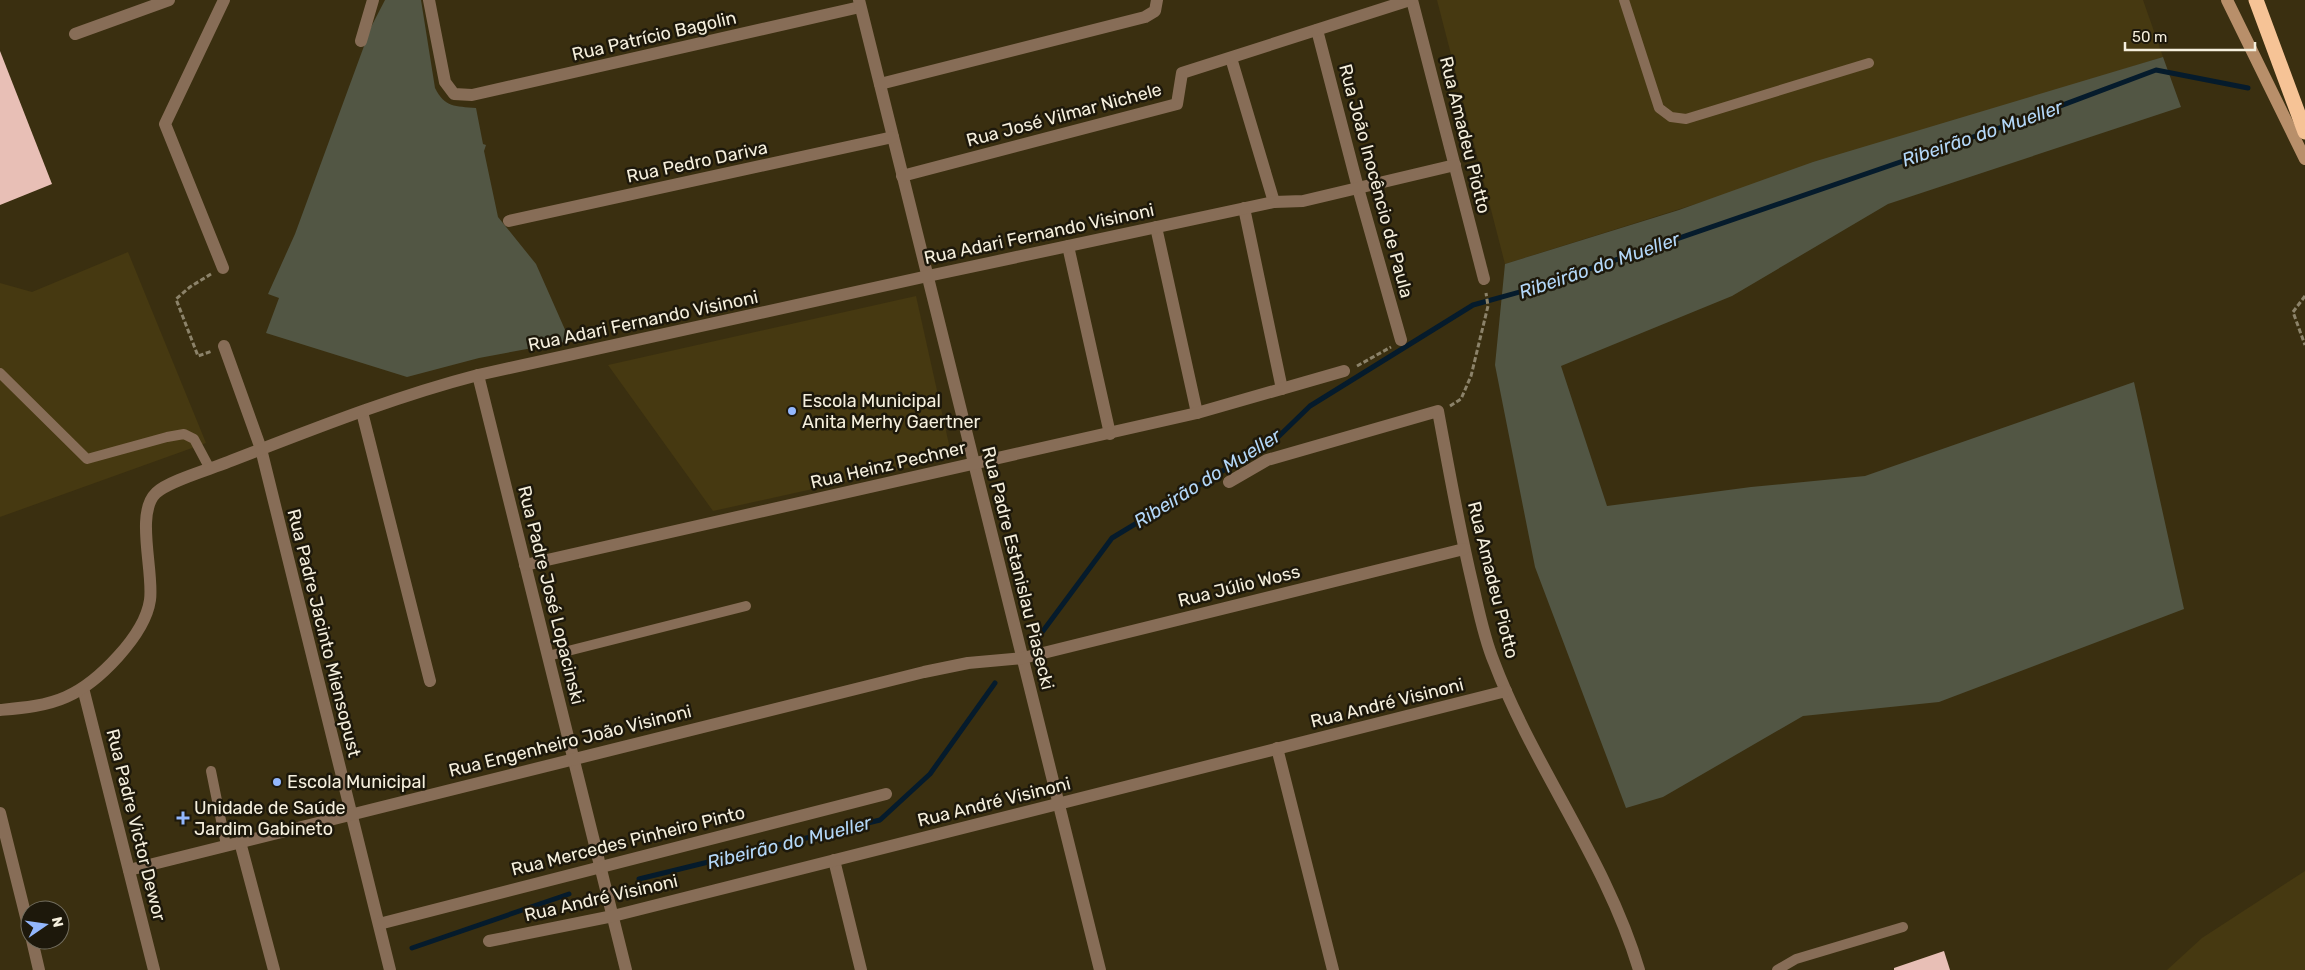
<svg xmlns="http://www.w3.org/2000/svg" width="2305" height="970" font-family="Rubik,sans-serif">
<rect width="100%" height="100%" fill="#3a2f10"/>
<g fill="#463911">
<path d="M1437,0H2143L2163,57L1505,264Z"/>
<path d="M128,252L206,443L0,517V283L32,292Z"/>
<path d="M916,296L952,458L713,511L608,365Z"/>
<path d="M2305,871V970H2167L2202,938Z"/>
</g>
<g fill="#525644">
<path d="M385,0H421L435,88C445,108 455,106 476,108L483,144L486,145L484,151L498,217L536,264L570,341L479,358L407,377L266,333L279,298L268,294L295,234L371,27Z"/>
<path d="M2163,57L2181,107L1888,204L1732,296L1561,366L1607,506L1751,487L1865,476L2134,382L2184,609L1939,702L1803,716L1663,797L1626,808L1535,567L1495,365L1505,264L1679,210L1813,162Z"/>
</g>
<g fill="none" stroke-linecap="round" stroke-linejoin="round">
<g stroke="#051b2c" stroke-width="5">
<path d="M1040,635L1112,538L1277,438L1310,406L1473,305L1534,288L2028,118L2156,70L2248,88"/>
<path d="M639,879L880,820L930,774L995,683"/>
<path d="M412,948L569,894"/>
</g>
</g>
<g fill="#e8bfb6">
<path d="M0,51L52,184L0,205Z"/>
<path d="M1944,951L1950,970H1894V968Z"/>
</g>
<g fill="none" stroke-linecap="round" stroke-linejoin="round">
<g stroke="#8c836a" stroke-width="3" stroke-dasharray="5 2.5" stroke-linecap="butt">
<path d="M211,274L190,287L176,299L198,356L212,351"/>
<path d="M2305,296L2293,312L2305,345"/>
<path d="M1357,366L1391,347"/>
<path d="M1450,406L1461,399L1471,376L1488,306L1486,293"/>
</g>
<g stroke="#876d57" stroke-width="10">
<path d="M1624,0L1659,108L1671,117L1686,119L1869,63"/>
<path d="M0,373L87,459L167,437L184,434L194,439L210,469"/>
<path d="M548,656L746,606"/>
<path d="M211,771L226,845"/>
<path d="M1777,970L1796,959L1903,927"/>
</g>
<g stroke="#876d57" stroke-width="12">
<path d="M429,0L445,82L454,94L472,95L860,7"/>
<path d="M859,0L1100,970"/>
<path d="M1412,0L1484,279"/>
<path d="M1317,30L1358,188L1401,340"/>
<path d="M75,34L169,0"/>
<path d="M361,41L373,0"/>
<path d="M1231,58L1274,202"/>
<path d="M880,84L1145,17L1155,11L1157,0"/>
<path d="M902,176L1177,104L1182,73L1410,0"/>
<path d="M1244,208L1282,389"/>
<path d="M509,221L893,137"/>
<path d="M1156,227L1197,413"/>
<path d="M1068,246L1110,434"/>
<path d="M223,268L165,124L224,0"/>
<path d="M224,346L261,449L390,970"/>
<path d="M478,375L626,970"/>
<path d="M362,412L430,681"/>
<path d="M1229,482L1267,460L1438,411C1449,470 1459,528 1473,586C1479,612 1484,638 1494,662C1534,768 1607,861 1639,970"/>
<path d="M525,565L1197,413L1344,371"/>
<path d="M83,688L154,970"/>
<path d="M0,710C22,708 46,706 66,697C98,683 145,635 150,600C154,572 135,513 156,493C168,481 211,469 228,462C311,430 393,397 478,375L928,276L1274,202L1303,201L1455,165"/>
<path d="M1277,748L1333,970"/>
<path d="M0,813L30,933"/>
<path d="M240,842L274,970"/>
<path d="M834,860L861,970"/>
<path d="M129,870L924,672L968,663L1023,658L1464,549"/>
<path d="M379,924L886,794"/>
<path d="M32,940L39,970"/>
<path d="M489,941L613,916L1506,691"/>
</g>
<path stroke="#b88f6a" stroke-width="12" d="M2227,0L2305,159"/>
<path stroke="#f6c396" stroke-width="15" d="M2256,0L2305,132"/>
</g>
<g fill="#93b7fd" stroke="#1d180b" stroke-width="2">
<circle cx="792" cy="411" r="5"/>
<circle cx="277" cy="782" r="5"/>
<path d="M180.5 810.5h5v5h5v5h-5v5h-5v-5h-5v-5h5z"/>
</g>
<g text-anchor="middle" stroke-width="5" stroke-linejoin="round" paint-order="stroke">
<g font-size="18" fill="#f5efdd" stroke="#1d180b">
<text transform="translate(654 36) rotate(-13)" y="6">Rua Patrício Bagolin</text>
<text transform="translate(1064 115) rotate(-15)" y="6">Rua José Vilmar Nichele</text>
<text transform="translate(1465 135) rotate(76)" y="6">Rua Amadeu Piotto</text>
<text transform="translate(697 162) rotate(-12)" y="6">Rua Pedro Dariva</text>
<text transform="translate(1376 181) rotate(75)" y="6">Rua João Inocêncio de Paula</text>
<text transform="translate(1039 234) rotate(-12)" y="6">Rua Adari Fernando Visinoni</text>
<text transform="translate(643 321) rotate(-12)" y="6">Rua Adari Fernando Visinoni</text>
<text transform="translate(888 465) rotate(-13)" y="6">Rua Heinz Pechner</text>
<text transform="translate(1018 568) rotate(76)" y="6">Rua Padre Estanislau Piasecki</text>
<text transform="translate(1493 580) rotate(76)" y="6">Rua Amadeu Piotto</text>
<text transform="translate(1239 586) rotate(-14)" y="6">Rua Júlio Woss</text>
<text transform="translate(551 595) rotate(76)" y="6">Rua Padre José Lopacinski</text>
<text transform="translate(324 633) rotate(76)" y="6">Rua Padre Jacinto Miensopust</text>
<text transform="translate(1387 703) rotate(-14)" y="6">Rua André Visinoni</text>
<text transform="translate(570 741) rotate(-14)" y="6">Rua Engenheiro João Visinoni</text>
<text transform="translate(994 802) rotate(-14)" y="6">Rua André Visinoni</text>
<text transform="translate(136 825) rotate(76)" y="6">Rua Padre Victor Dewor</text>
<text transform="translate(628 841) rotate(-14)" y="6">Rua Mercedes Pinheiro Pinto</text>
<text transform="translate(601 898) rotate(-13)" y="6">Rua André Visinoni</text>
</g>
<g font-size="18" fill="#f5efdd" stroke="#1d180b" text-anchor="start">
<text x="802" y="407">Escola Municipal<tspan x="802" dy="21">Anita Merhy Gaertner</tspan></text>
<text x="287" y="788">Escola Municipal</text>
<text x="194" y="814">Unidade de Saúde<tspan x="194" dy="21">Jardim Gabineto</tspan></text>
</g>
<g font-size="19" font-style="italic" fill="#b3d7f8" stroke="#1d180b">
<text transform="translate(1982 133) rotate(-19)" y="7">Ribeirão do Mueller</text>
<text transform="translate(1599 265) rotate(-19)" y="7">Ribeirão do Mueller</text>
<text transform="translate(1207 478) rotate(-32)" y="7">Ribeirão do Mueller</text>
<text transform="translate(789 842) rotate(-14)" y="7">Ribeirão do Mueller</text>
</g>
</g>
<g transform="translate(45 925) rotate(77)"><circle r="24" fill="#1d180b" stroke="#736e5f"/>
<path d="M0-4L9 19L0 12L-9 19Z" fill="#93b7fd"/>
<text y="-8" font-size="14" font-weight="bold" text-anchor="middle" fill="#f5efdd">N</text>
</g>
<path d="M2125 42v8h130v-8" fill="none" stroke="#f5efdd" stroke-width="2.5"/>
<text x="2132" y="42" font-size="15" fill="#f5efdd" stroke="#1d180b" stroke-width="4" paint-order="stroke">50 m</text>
</svg>
